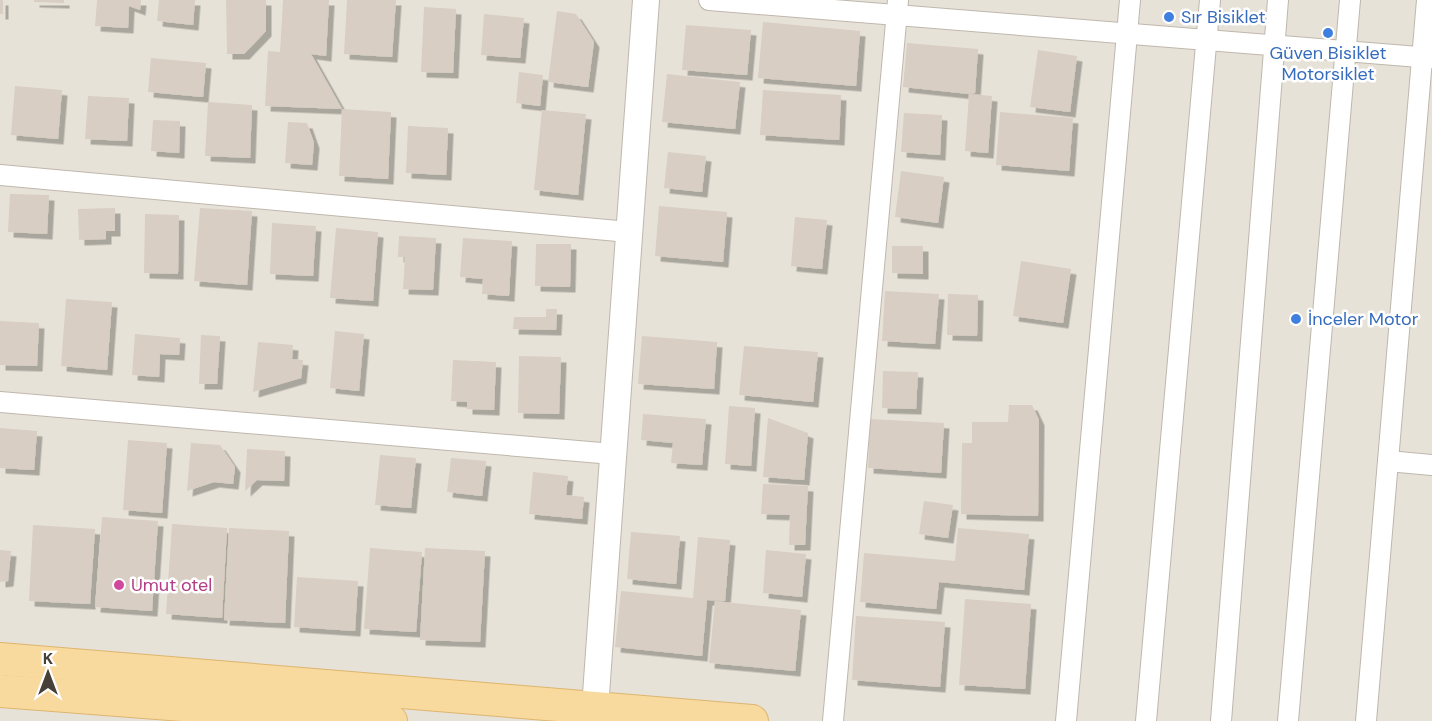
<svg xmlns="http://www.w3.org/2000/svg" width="1432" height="721" font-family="'DM Sans',sans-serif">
<defs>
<filter id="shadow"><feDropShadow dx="5.5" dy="5.5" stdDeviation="0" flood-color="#0004"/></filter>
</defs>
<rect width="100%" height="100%" fill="#f4f0ea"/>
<rect fill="#e7e2d8" x="0" y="0" width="1432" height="721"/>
<g fill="#d8cec3" filter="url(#shadow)">
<rect x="0" y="0" width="3" height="14"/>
<path d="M34,0H64V3L34,2Z"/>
<path d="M97,0H141L140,10L129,6L128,28L95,26Z"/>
<path d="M159,0H195L193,25L157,21Z"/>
<path d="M226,0H266V31L244,54H227Z"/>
<path d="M283,0H329L326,56L311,54L342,109L265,106L268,51L280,52Z"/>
<path d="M347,0H396L392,57L344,54Z"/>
<path d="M424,7L456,9L453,73L421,72Z"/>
<path d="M557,11L576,14L594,42L588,87L548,82Z"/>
<path d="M484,14L524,18L520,58L481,55Z"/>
<path d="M763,22L860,31L856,86L758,78Z"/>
<path d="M686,25L751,30L747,75L682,70Z"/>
<path d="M907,43L978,49L975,93L969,94L903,87Z"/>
<path d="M1038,50L1077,56L1070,112L1030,107Z"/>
<path d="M151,58L206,63L203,97L148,92Z"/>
<path d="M519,72L543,75L540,106L516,103Z"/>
<path d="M667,74L740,82L735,129L662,122Z"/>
<path d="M15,86L62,90L58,139L11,135Z"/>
<path d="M763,90L841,95L839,140L760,135Z"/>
<path d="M969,94L992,96L988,153L965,151Z"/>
<path d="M88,96L129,98L127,141L85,139Z"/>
<path d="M208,102L252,105L250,158L205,156Z"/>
<path d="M342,109L391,112L388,179L339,176Z"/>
<path d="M542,110L586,114L578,195L534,190Z"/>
<path d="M1000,112L1073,118L1069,171L996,165Z"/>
<path d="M904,113L942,115L940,155L901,152Z"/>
<path d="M153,120L180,121L179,153L151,151Z"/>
<path d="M288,122L307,123L314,143L312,165L285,163Z"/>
<path d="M408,126L448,128L446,175L406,173Z"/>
<path d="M668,152L706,156L702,192L664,188Z"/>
<path d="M901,171L944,177L938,223L895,217Z"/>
<path d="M10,194L49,195L47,234L8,232Z"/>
<path d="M659,206L727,212L723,262L655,256Z"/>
<path d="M115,208V231H106V239L79,240L78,209Z"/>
<path d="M200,208L252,211L247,285L194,281Z"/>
<path d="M145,214L179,215L178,274L144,273Z"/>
<path d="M795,217L827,220L822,269L791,266Z"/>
<path d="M272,223L316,226L313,276L270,274Z"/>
<path d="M336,228L378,232L373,301L330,298Z"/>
<path d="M399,236L436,238L433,290L403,289L405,257H398Z"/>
<path d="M463,238L512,241L509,296L482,294L483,279L460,277Z"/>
<path d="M536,244H571L570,287L535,286Z"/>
<path d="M892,246H923V274L892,273Z"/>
<path d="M1021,261L1071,269L1063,323L1013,316Z"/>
<path d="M885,291L939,294L935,344L882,341Z"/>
<path d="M948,294L978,295L977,336L947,335Z"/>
<path d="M66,299L112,302L107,370L61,366Z"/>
<path d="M546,309H557L556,330L513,329L514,317H546Z"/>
<path d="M0,321L39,323L37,366L0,365Z"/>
<path d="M335,331L364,334L359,391L330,388Z"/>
<path d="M135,334L180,338L179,355L160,354L159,377L132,375Z"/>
<path d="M201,335L220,336L217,384H199Z"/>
<path d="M642,336L717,342L714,389L638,384Z"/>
<path d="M258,342L293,345L292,359L303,360L301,378L253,392Z"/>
<path d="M744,346L818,352L813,402L739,395Z"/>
<path d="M519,356L561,357L559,414L518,413Z"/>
<path d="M453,360L496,362L494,410L467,409V402L451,401Z"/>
<path d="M883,371L918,372L916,409L882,408Z"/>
<path d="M1009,405H1032L1039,420L1038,516L961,514L962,443H972V422H1008Z"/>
<path d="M729,406L755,408L751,466L725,464Z"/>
<path d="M643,414L706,419L702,465L671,463L673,443L641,440Z"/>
<path d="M768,418L808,433L804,480L763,477Z"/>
<path d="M870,419L944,423L941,473L868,468Z"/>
<path d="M0,428L37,431L34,470L0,468Z"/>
<path d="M128,440L167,443L162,513L123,510Z"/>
<path d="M191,443L220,445L235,467L233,484L214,482L187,491Z"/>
<path d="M247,449L285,451L284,481L257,480L245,491Z"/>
<path d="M380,455L416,458L411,508L375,505Z"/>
<path d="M451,458L486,461L482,496L447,492Z"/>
<path d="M533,472L568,476L566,495L584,497L582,519L529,514Z"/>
<path d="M763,484L808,486L805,545H789L790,515L761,514Z"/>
<path d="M924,501L953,505L948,538L919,534Z"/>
<path d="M102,517L158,521L152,611L95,607Z"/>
<path d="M172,524L227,528L222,618L166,614Z"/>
<path d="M33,525L95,529L90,604L29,601Z"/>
<path d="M229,528L289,531L285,623L224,620Z"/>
<path d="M958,528L1029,534L1024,590L939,582L936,609L860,602L864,553L955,561Z"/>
<path d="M631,532L680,536L676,584L627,579Z"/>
<path d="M698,537L730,540L725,601L707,600L702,656L615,647L621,591L693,598Z"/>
<path d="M370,548L422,552L416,632L364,629Z"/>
<path d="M425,548L485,551L480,642L420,640Z"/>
<path d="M0,550L11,551L8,581L0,582Z"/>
<path d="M766,550L806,554L802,597L763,593Z"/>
<path d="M297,577L358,581L355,631L294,627Z"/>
<path d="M965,599L1031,604L1025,689L959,685Z"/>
<path d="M715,601L801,610L795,671L709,663Z"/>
<path d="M856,616L945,622L940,687L852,680Z"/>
</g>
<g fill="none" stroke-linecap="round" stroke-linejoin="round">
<defs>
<g id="minor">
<path d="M709,0L1432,58"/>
<path d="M0,175L629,232"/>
<path d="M0,402L613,454"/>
<path d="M1388,461L1432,465"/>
<path d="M833,721L898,0"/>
<path d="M1066,721L1130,0"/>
<path d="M1146,721L1210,0"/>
<path d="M1221,721L1278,0"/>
<path d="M1288,721L1350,0"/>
<path d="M1366,721L1427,0"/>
</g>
<path id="tertiary" d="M595,708L646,0"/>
<g id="primary">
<path d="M0,659L752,721"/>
<path d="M0,691L391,721"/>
</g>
</defs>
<use href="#minor" stroke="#bfb7ad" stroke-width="22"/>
<use href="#tertiary" stroke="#bfb7ad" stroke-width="28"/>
<use href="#primary" stroke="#ddb56e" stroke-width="34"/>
<use href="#minor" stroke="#fff" stroke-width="20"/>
<use href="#tertiary" stroke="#fff" stroke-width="26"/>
<use href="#primary" stroke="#f8d99e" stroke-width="32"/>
</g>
<g fill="#3f7fe0" stroke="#fff" stroke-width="2">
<circle cx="1169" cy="17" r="6"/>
<circle cx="1328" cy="33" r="6"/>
<circle cx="1296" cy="319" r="6"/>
</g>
<circle fill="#d1479c" stroke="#fff" stroke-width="2" cx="119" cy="585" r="6"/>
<g text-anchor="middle" stroke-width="5" stroke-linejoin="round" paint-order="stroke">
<g font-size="18" fill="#366cbe" stroke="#fff" text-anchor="start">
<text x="1181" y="23">Sır Bisiklet</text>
<text x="1328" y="59" text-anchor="middle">Güven Bisiklet<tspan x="1328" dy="21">Motorsiklet</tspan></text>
<text x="1308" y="325">İnceler Motor</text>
</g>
<g font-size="18" fill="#b23c85" stroke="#fff" text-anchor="start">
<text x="131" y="591">Umut otel</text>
</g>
</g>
<g transform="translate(48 673)" stroke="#ffffff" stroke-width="4.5" paint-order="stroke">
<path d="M0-4.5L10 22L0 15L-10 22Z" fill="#474038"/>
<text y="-9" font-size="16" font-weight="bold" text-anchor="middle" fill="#474038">K</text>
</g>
</svg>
